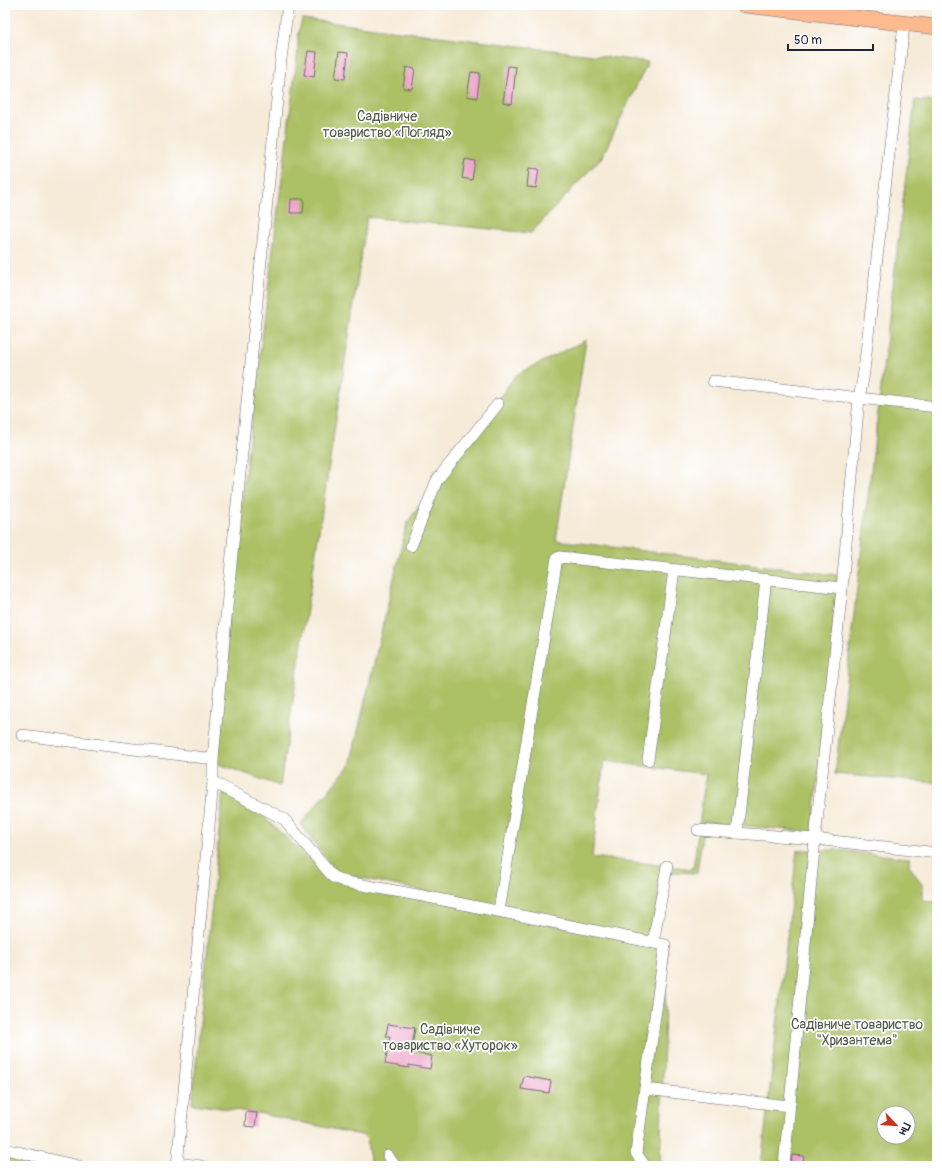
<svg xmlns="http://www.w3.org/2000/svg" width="942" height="1171" font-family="Pangolin,sans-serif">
<rect width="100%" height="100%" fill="#fff"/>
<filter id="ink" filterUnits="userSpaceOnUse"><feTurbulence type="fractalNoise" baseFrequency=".025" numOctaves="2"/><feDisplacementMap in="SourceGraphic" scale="8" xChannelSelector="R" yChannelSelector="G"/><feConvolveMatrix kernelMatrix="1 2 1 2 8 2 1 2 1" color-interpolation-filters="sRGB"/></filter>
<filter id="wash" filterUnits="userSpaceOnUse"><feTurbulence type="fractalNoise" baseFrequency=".012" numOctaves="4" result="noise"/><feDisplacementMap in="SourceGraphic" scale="16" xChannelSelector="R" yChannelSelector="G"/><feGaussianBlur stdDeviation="0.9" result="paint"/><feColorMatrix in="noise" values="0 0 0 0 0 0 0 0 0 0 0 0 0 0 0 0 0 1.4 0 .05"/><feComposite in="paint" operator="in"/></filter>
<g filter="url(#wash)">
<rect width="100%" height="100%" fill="#f6ebd8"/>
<g fill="#acc065" stroke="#677150" fill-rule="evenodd">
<path d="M302,19L648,62L602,157L531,233L367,217L280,786L216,763L230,594L298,50V36Z"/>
<path d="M915,100L937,102V783L835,774Z"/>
<path d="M586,340L556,540L837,575L841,591L812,832L704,822L697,873L670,872L654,939L337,873L300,825L350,765L407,523L516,375ZM604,761L706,774L693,869L592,857Z"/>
<path d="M223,793L251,805L332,880L667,948L660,1166H371L366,1136L257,1113L192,1104Z"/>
<path d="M797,850H836L910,858L909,865L923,886V900L937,902V1166H761ZM884,1113H908V1137H884Z"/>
<path d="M5,1155L62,1166H5Z"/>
</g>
<g id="blocks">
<g fill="#efa2c9">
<path d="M308,51L317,52L314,77L304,75Z"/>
<path d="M339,52L348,53L345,79L335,78Z"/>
<path d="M508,66L516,67L512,104L503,102Z"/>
<path d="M406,67L415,69L412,89L403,88Z"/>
<path d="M471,72L480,73L477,98L467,96Z"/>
<path d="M465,159L475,161L472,180L462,178Z"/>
<path d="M529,168L539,169L536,188L527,187Z"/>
<path d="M291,199H304L303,213H290Z"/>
<path d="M388,1024L415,1028L411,1052L432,1056L430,1069L409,1065V1068L385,1064L390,1036H386Z"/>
<path d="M524,1076L551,1081L549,1093L521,1089Z"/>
<path d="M246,1112L257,1113L255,1127L245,1126Z"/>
<path d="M792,1155L804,1156L803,1165L791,1164Z"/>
</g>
</g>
</g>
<g filter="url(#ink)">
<use href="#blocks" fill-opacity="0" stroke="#6c6872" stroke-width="1"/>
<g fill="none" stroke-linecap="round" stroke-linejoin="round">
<defs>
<g id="minor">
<path d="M713,381L937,407"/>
<path d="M411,546L437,480L498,404"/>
<path d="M22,735L213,759"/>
<path d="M648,760L674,570"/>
<path d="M213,782L284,819L333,877L346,882L423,896L665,945L636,1153L645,1166"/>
<path d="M698,830L815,839L937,853"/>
<path d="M737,833L766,579"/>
<path d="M499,911L557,558L560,557L842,588"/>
<path d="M653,943L667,866"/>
<path d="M645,1089L789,1106"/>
<path d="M5,1149L79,1166"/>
<path d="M388,1156L395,1166"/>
<path d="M177,1163L201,1166"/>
<path d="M177,1166L204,880L213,782V759L231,564L281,59L288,5"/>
<path d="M784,1166L815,839L842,588L859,398L863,379L904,24"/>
</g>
<path id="major" d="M744,5L937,27"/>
</defs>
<use href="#minor" stroke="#6c6872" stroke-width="12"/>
<use href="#major" stroke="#6c6872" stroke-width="16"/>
<use href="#minor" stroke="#fff" stroke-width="11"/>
<use href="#major" stroke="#fcba8e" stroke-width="15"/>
</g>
</g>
<g text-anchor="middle" stroke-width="3.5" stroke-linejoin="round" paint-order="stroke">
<g font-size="14" fill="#52594a" stroke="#fff">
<text x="387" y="121">Садівниче<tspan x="387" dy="16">товариство «Погляд»</tspan></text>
<text x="857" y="1029">Садівниче товариство<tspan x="857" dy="16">"Хризантема"</tspan></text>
<text x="450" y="1034">Садівниче<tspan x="450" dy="16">товариство «Хуторок»</tspan></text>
</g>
</g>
<rect width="942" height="1171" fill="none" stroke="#fff" stroke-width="20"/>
<g transform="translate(896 1125) rotate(115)"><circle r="19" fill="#ffffff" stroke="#a7a7b1"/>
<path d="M0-3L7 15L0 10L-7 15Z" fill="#c8321e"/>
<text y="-6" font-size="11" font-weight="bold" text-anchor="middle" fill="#22223b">Пн</text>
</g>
<path d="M788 44v6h85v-6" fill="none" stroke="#22223b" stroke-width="2"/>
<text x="794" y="44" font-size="12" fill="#22223b" stroke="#ffffff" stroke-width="3" paint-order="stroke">50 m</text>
</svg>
